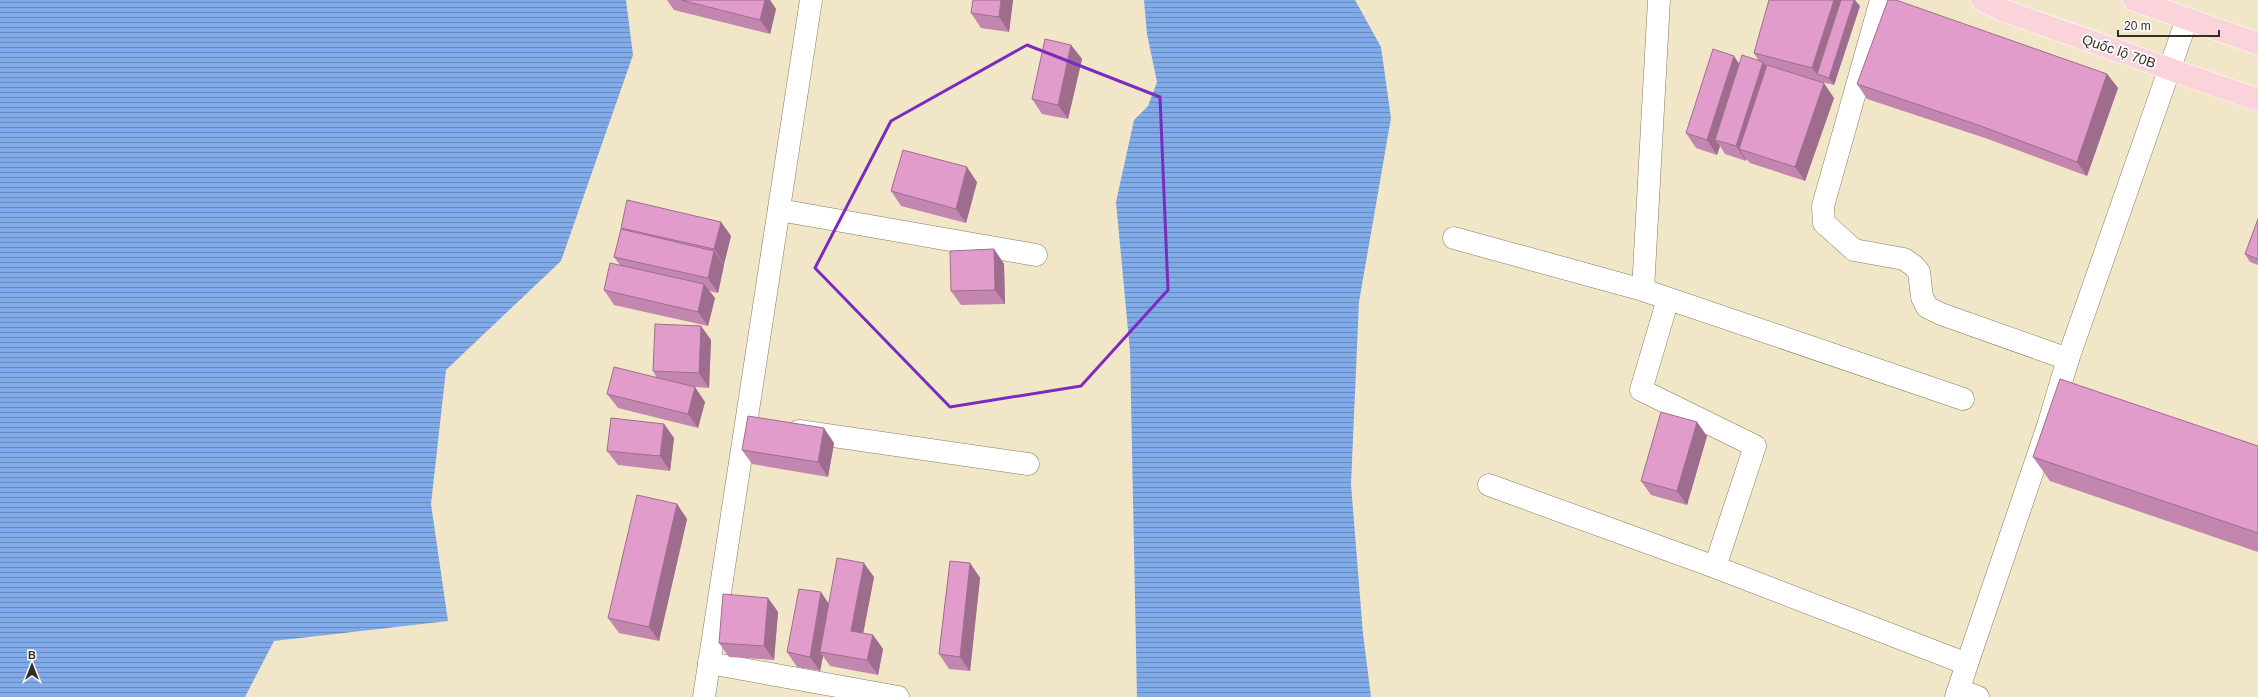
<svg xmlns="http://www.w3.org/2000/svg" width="2258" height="697" font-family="Arial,sans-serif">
<defs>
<pattern id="water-rules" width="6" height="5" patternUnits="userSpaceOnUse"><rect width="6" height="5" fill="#81aae9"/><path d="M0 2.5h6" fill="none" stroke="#6a8bbd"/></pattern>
</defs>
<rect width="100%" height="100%" fill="#f1e6c8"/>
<g fill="url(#water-rules)">
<path d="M0,0H626L633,55L561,261L446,370L431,504L448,621L274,641L245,697H0Z"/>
<path d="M1144,0H1355L1381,47L1391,118L1359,302L1351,484L1363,634L1371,697H1137L1130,351L1116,202L1134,120L1148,106L1157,82L1147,34Z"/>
</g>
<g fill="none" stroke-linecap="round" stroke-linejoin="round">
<defs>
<g id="minor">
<path d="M1659,0L1643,290L1963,399"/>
<path d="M1881,0L1823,206L1824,223L1854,250L1904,259L1914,266L1919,272L1922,297L1927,307L1941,314L2068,359"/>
<path d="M779,210L1036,255"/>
<path d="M1454,238L1643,290"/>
<path d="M1668,299L1641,390L1755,446L1715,567L1967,664L1956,697"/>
<path d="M799,431L1028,464"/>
<path d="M1489,485L1715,567"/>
<path d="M709,663L898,697"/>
<path d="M1967,664L2048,426L2068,359L2187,19"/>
<path d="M1959,690L1978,697"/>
<path d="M704,697L811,0"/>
</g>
<g id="primary">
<path d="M1982,0L2002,10L2258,100"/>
<path d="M2134,0L2258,44"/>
</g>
</defs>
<use href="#minor" stroke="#867b60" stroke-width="23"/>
<use href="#primary" stroke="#fff" stroke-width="23"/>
<use href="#minor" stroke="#fff" stroke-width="22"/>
<use href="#primary" stroke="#fbd3da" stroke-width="22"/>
</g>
<g fill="#c286af">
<path d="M667,0H770L776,9L770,34L674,10Z"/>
<path d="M973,0H1013L1009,32L981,28L971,13Z"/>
<path d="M1860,6L1834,85L1813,80L1834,98L1805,181L1750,163L1746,159V161L1725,154L1720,146L1717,155L1696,148L1686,133L1739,64L1759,61L1754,53Z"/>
<path d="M1071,45L1082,59L1068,119L1042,114L1032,99Z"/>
<path d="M2107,74L2118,88L2087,176L1988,139L1867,99L1857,84Z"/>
<path d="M977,182L966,223L901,206L891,191Z"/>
<path d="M2258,219V265L2250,262L2245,254Z"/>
<path d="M721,222L731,236L724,264V265L718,293L709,291L715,298L708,326L614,305L604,290L620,265L614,257L622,230L621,228Z"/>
<path d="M994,249L1004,264L1005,304L961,305L951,291Z"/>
<path d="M701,326L711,340L709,388L694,387L705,402L698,428L618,408L607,394L657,378L653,371Z"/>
<path d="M664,424L674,438L670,471L618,465L607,451Z"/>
<path d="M1707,436L1687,505L1651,495L1641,481Z"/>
<path d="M834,443L828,477L752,464L742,450Z"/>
<path d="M2258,446V552L2050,481L2033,457Z"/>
<path d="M677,504L687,519L659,641L619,633L608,618Z"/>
<path d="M970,563L980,578L970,671L949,669L939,654Z"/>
<path d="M874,577L863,633L873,635L883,649L878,675L830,666L823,656L820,671L797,667L787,652L829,603Z"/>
<path d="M768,598L778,612L774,660L729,657L719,643Z"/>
</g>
<g fill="#9e6d8e">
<path d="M765,0H770L776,9L770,34L760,20Z"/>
<path d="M1001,0H1013L1009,32L999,17Z"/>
<path d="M1834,0H1848L1817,74L1812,68Z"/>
<path d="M1854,0H1855L1860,6L1834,85L1829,78Z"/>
<path d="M1071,45L1082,59L1068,119L1058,105Z"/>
<path d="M1734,56L1744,71L1715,140L1720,146L1717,155L1707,140Z"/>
<path d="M1763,62L1773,76L1739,149L1746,159V161L1736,146Z"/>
<path d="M2107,74L2118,88L2087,176L2077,162Z"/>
<path d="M1824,83L1834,98L1805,181L1795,167Z"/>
<path d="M967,167L977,182L966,223L956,209Z"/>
<path d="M721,222L731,236L724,264L714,249Z"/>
<path d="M994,249L1004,264L1005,304L995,290Z"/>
<path d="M714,251L724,265L718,293L708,278Z"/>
<path d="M704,284L715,298L708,326L698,312Z"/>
<path d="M701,326L711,340L709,388L699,373Z"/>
<path d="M695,387L705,402L698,428L688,414Z"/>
<path d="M1697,422L1707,436L1687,505L1677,491Z"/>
<path d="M664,424L674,438L670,471L660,456Z"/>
<path d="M824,428L834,443L828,477L818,462Z"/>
<path d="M677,504L687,519L659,641L649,627Z"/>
<path d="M864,563L874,577L861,645L851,631Z"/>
<path d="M970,563L980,578L970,671L960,657Z"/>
<path d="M821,592L831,607L820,652L823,656L820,671L810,657Z"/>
<path d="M768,598L778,612L774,660L764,646Z"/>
<path d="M873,635L883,649L878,675L867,660Z"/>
</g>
<g fill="#e19ccb" stroke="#9e6d8e">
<path d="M681,0H765L760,20Z"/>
<path d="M973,0H1001L999,17L971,13Z"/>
<path d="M1769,0H1834L1812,68L1754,53Z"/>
<path d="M1841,0H1854L1829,78L1817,74Z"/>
<path d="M1888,0H1896L2107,74L2077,162L1978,125L1857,84Z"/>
<path d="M1045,39L1071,45L1058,105L1032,99Z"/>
<path d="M1713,49L1734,56L1707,140L1686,133Z"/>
<path d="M1742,55L1763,62L1736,146L1715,140Z"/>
<path d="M1767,65L1824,83L1795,167L1739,149Z"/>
<path d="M903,150L967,167L956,209L891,191Z"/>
<path d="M627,200L721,222L714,249L621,228Z"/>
<path d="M2258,219V259L2245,254Z"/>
<path d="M621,229L714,251L708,278L614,257Z"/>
<path d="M994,249L995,290L951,291L950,251Z"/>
<path d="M610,263L704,284L698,312L604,290Z"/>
<path d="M655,324L701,326L699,373L653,371Z"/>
<path d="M614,367L695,387L688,414L607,394Z"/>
<path d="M2060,379L2258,446V533L2033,457Z"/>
<path d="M1661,412L1697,422L1677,491L1641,481Z"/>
<path d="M748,416L824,428L818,462L742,450Z"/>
<path d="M611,418L664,424L660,456L607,451Z"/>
<path d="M637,495L677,504L649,627L608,618Z"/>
<path d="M837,558L864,563L851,631L873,635L867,660L820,652Z"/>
<path d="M950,561L970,563L960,657L939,654Z"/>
<path d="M799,589L821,592L810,657L787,652Z"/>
<path d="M723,594L768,598L764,646L719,643Z"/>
</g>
<path fill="none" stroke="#7b2cbf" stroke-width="3" stroke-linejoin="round" d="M1027,45L1160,97L1168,290L1081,386L950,407L815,268L891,121Z"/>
<g text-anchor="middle" stroke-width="3.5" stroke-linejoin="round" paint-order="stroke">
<g font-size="14" fill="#342f24" stroke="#fff">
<text transform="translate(2119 51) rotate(19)" y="5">Quốc lộ 70B</text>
</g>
</g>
<g transform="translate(32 665)" stroke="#ffffff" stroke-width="3" paint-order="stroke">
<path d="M0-3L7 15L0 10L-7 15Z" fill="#342f24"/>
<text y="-6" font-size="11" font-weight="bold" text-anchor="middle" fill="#342f24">B</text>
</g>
<path d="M2118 30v6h101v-6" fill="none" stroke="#342f24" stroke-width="2"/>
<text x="2124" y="30" font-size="12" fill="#342f24" stroke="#ffffff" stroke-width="3" paint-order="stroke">20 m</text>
</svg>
